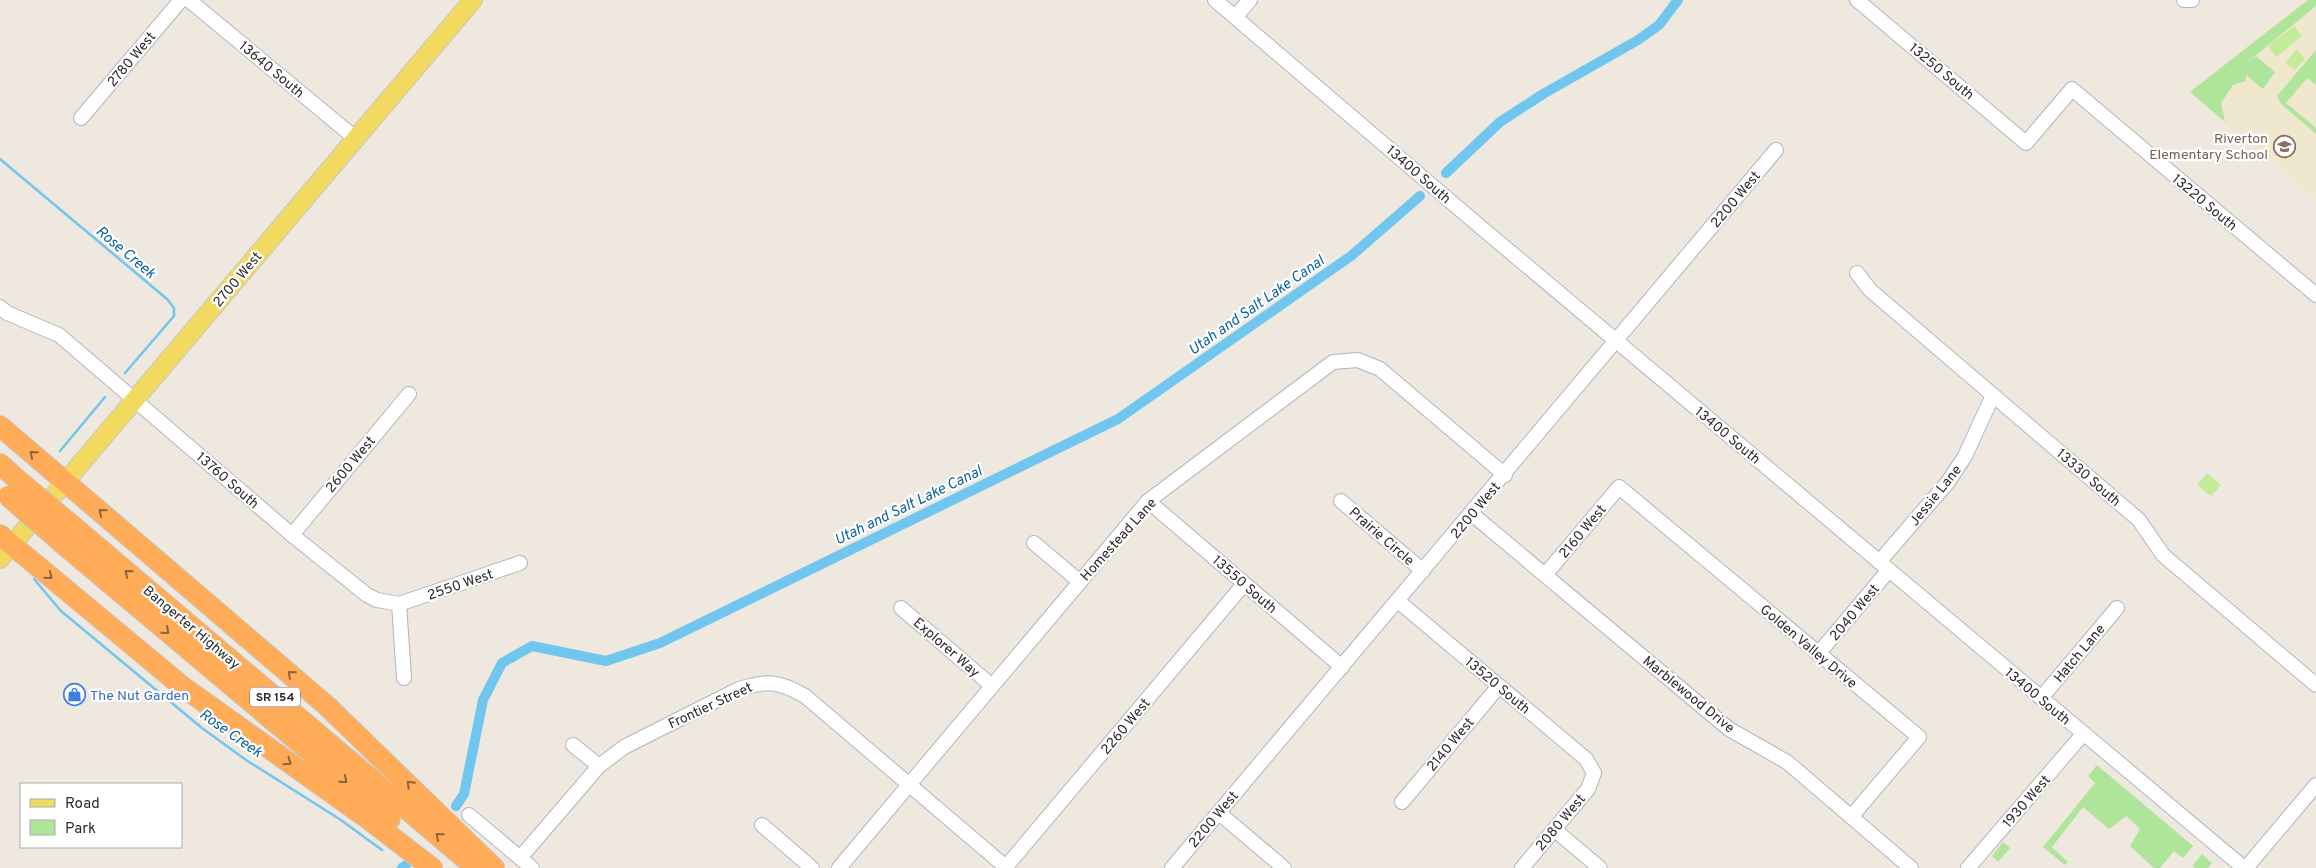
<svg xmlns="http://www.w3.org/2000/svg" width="2316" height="868" font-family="Overpass,sans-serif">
<rect width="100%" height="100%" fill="#eee8df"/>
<path fill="#efe7ce" d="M2306,0H2316V200L2188,92Z"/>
<g fill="#afe49b">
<path d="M2308,0H2316V6L2245,64L2256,56L2275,72L2263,89L2246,75V81L2233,85L2221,103L2225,122L2190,92Z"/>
<path d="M2316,50V85L2307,78L2286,103L2316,128V134L2281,104L2277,96Z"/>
<path d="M2097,765L2193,846L2183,858L2174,851L2160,868H2154L2130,846L2140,829L2126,816L2109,829L2083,807L2052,847L2068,862L2065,865L2043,847L2095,783L2088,776Z"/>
<path d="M2003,842L2010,848L1998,862L1992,856Z"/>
<path d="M2202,854L2212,863L2208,868H2195L2192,866Z"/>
</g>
<g fill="#c2ec97">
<path d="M2294,26L2302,36L2276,57L2268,46Z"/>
<path d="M2296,50L2305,58L2295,70L2285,63Z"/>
<path d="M2207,473L2221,485L2211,496L2197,485Z"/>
</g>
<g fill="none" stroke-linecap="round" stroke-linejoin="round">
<g stroke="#71c6f0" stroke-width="2.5">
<path d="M0,159L167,299L174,308V316L125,373"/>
<path d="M60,451L105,397"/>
<path d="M34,579L61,611L202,728L246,760L341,820L382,850"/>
</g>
<g stroke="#71c6f0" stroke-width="10">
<path d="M1446,173L1500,122L1543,94L1638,40L1659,25L1678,0"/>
<path d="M456,806L464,794L483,700L502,663L532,646L606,661L660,643L1118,419L1351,256L1420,196"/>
<path d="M402,868L406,865"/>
</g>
<defs>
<g id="minor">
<path d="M189,0L355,138"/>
<path d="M1215,0L1477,224L2244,868"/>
<path d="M1857,0L2026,143L2072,89L2316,295"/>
<path d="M2184,0H2192"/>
<path d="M1235,17L1250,0"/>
<path d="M81,118L181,0"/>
<path d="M1857,273L1870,290L2139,520L2163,555L2316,685"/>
<path d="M0,307L7,313L59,335L292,535L367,595L377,600L399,604L520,563"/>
<path d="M1148,501L1342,667"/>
<path d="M1341,501L1423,571"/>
<path d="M1472,514L1729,729L1787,762L1911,868"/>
<path d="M292,535L409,394"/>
<path d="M1034,543L1080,582"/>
<path d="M1879,562L1948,482L1965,456L1993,395"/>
<path d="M1545,575L1619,487L1919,737L1851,817"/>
<path d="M1398,601L1586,759L1594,773L1588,789L1522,868"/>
<path d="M399,604L404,678"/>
<path d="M901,608L992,686"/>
<path d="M1818,654L1889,570"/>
<path d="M2041,698L2117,608"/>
<path d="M573,745L599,766"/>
<path d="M1402,802L1499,686"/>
<path d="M1219,813L1284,868"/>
<path d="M469,815L532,868"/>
<path d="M762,825L812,868"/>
<path d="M1555,830L1600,868"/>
<path d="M520,858L599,766L624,747L739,689C767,680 779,681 805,696L1007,868"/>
<path d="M839,868L1148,501L1333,362L1358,360L1380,369L1505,475"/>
<path d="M1005,868L1244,584"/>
<path d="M1172,868L1776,150"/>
<path d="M1968,868L2083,734"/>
<path d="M2246,868L2316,785"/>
</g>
<path id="major" d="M0,559L473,0"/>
<g id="highway">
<path d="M0,426L327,706L494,868"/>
<path d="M0,464L19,481"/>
<path d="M74,527L476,868"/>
<path d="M0,535L183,687L367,818L432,868"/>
<path d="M62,543L390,819"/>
</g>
</defs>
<use href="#minor" stroke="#b2b4c0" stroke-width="16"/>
<use href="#major" stroke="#c8c8c8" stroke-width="20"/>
<use href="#highway" stroke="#c8c8c8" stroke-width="22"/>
<use href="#minor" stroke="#fff" stroke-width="14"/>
<use href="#major" stroke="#f2d95f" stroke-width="18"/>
<use href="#highway" stroke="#ffab58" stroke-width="20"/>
<defs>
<g id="highway-bridge">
<path d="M19,481L74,527"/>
<path d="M8,496L62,543"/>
</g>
</defs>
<use href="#highway-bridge" stroke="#c8c8c8" stroke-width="22" stroke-linecap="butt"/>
<use href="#highway-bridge" stroke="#ffab58" stroke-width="20"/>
</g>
<defs><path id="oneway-chevron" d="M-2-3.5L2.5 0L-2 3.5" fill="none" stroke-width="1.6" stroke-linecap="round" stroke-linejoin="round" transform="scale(1.25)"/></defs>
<g stroke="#8b6540">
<use href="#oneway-chevron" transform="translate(33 454) rotate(-140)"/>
<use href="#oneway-chevron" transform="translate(102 512) rotate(-140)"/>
<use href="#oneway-chevron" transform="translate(128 573) rotate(-140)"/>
<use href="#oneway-chevron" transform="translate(49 576) rotate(40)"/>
<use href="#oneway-chevron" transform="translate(166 631) rotate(40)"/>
<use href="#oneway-chevron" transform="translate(291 674) rotate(-139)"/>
<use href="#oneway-chevron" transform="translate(288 762) rotate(35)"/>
<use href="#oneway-chevron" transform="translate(344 780) rotate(40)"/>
<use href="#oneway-chevron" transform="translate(410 784) rotate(-135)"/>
<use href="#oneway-chevron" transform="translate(439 836) rotate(-139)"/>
</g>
<defs>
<symbol id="school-ring" viewBox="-11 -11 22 22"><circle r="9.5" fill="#fff" stroke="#8d6e63" stroke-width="1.5"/><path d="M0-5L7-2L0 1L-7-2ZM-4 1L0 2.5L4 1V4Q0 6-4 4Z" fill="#8d6e63"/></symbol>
<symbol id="shop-ring" viewBox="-11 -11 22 22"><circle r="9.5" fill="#fff" stroke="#3f7fe0" stroke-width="1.5"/><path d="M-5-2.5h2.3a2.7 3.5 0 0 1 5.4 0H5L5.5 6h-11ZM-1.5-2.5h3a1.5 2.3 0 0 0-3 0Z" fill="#3f7fe0"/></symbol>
</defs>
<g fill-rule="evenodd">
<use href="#school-ring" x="2272" y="134" width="25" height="25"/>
<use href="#shop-ring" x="62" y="682" width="25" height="25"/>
</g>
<g text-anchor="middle" stroke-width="4.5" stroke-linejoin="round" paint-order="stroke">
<rect fill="#fff" stroke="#6b6b6b" stroke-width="1" x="250" y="687.5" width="50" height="19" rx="4"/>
<g font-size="12" font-weight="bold" fill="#2c2c2c">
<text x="275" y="701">SR 154</text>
</g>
<g font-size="14" fill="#2c2c2c" stroke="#fff">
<text transform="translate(131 59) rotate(-50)" y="5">2780 West</text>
<text transform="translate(272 69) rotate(40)" y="5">13640 South</text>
<text transform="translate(1942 71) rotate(40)" y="5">13250 South</text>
<text transform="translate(1419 174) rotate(41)" y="5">13400 South</text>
<text transform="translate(1735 199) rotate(-50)" y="5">2200 West</text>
<text transform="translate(2205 202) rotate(40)" y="5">13220 South</text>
<text transform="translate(237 279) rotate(-50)" y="5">2700 West</text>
<text transform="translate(1728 435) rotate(40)" y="5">13400 South</text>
<text transform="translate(350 464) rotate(-50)" y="5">2600 West</text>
<text transform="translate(2089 477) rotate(41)" y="5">13330 South</text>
<text transform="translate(228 480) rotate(41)" y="5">13760 South</text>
<text transform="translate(1935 495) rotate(-51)" y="5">Jessie Lane</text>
<text transform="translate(1475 510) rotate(-50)" y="5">2200 West</text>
<text transform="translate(1582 531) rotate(-50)" y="5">2160 West</text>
<text transform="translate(1382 536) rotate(41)" y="5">Prairie Circle</text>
<text transform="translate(1118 539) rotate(-48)" y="5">Homestead Lane</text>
<text transform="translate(460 584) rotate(-19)" y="5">2550 West</text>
<text transform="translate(1245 584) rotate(41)" y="5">13550 South</text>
<text transform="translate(1854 612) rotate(-50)" y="5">2040 West</text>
<text transform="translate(192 627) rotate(40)" y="5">Bangerter Highway</text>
<text transform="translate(1809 646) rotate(40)" y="5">Golden Valley Drive</text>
<text transform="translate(947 647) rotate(41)" y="5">Explorer Way</text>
<text transform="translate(2079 653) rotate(-50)" y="5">Hatch Lane</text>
<text transform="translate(1498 685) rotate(40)" y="5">13520 South</text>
<text transform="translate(1689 694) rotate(39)" y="5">Marblewood Drive</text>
<text transform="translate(2038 696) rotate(40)" y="5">13400 South</text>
<text transform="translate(710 705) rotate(-25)" y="5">Frontier Street</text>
<text transform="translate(1125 726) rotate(-50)" y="5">2260 West</text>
<text transform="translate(1450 744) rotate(-50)" y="5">2140 West</text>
<text transform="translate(2026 801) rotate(-49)" y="5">1930 West</text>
<text transform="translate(1213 819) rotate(-50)" y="5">2200 West</text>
<text transform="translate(1560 822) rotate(-50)" y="5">2080 West</text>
</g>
<g font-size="14" fill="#785e54" stroke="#fff" text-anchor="end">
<text x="2268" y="143">Riverton<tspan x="2268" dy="16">Elementary School</tspan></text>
</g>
<g font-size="14" fill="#366cbe" stroke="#fff" text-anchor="start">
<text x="90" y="700">The Nut Garden</text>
</g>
<g font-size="15" font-style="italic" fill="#0c64a0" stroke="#fff">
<text transform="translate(126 252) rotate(40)" y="5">Rose Creek</text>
<text transform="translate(1256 305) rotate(-35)" y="5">Utah and Salt Lake Canal</text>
<text transform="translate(908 505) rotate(-26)" y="5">Utah and Salt Lake Canal</text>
<text transform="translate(231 733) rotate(35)" y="5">Rose Creek</text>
</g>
</g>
<rect x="20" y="783" width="162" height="65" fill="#ffffff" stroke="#ababab"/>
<rect x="30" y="799" width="25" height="8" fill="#f2d95f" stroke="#ababab"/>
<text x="65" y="808" font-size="15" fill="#2c2c2c">Road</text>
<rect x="30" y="820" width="25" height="15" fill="#afe49b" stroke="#ababab"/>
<text x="65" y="833" font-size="15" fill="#2c2c2c">Park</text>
</svg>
